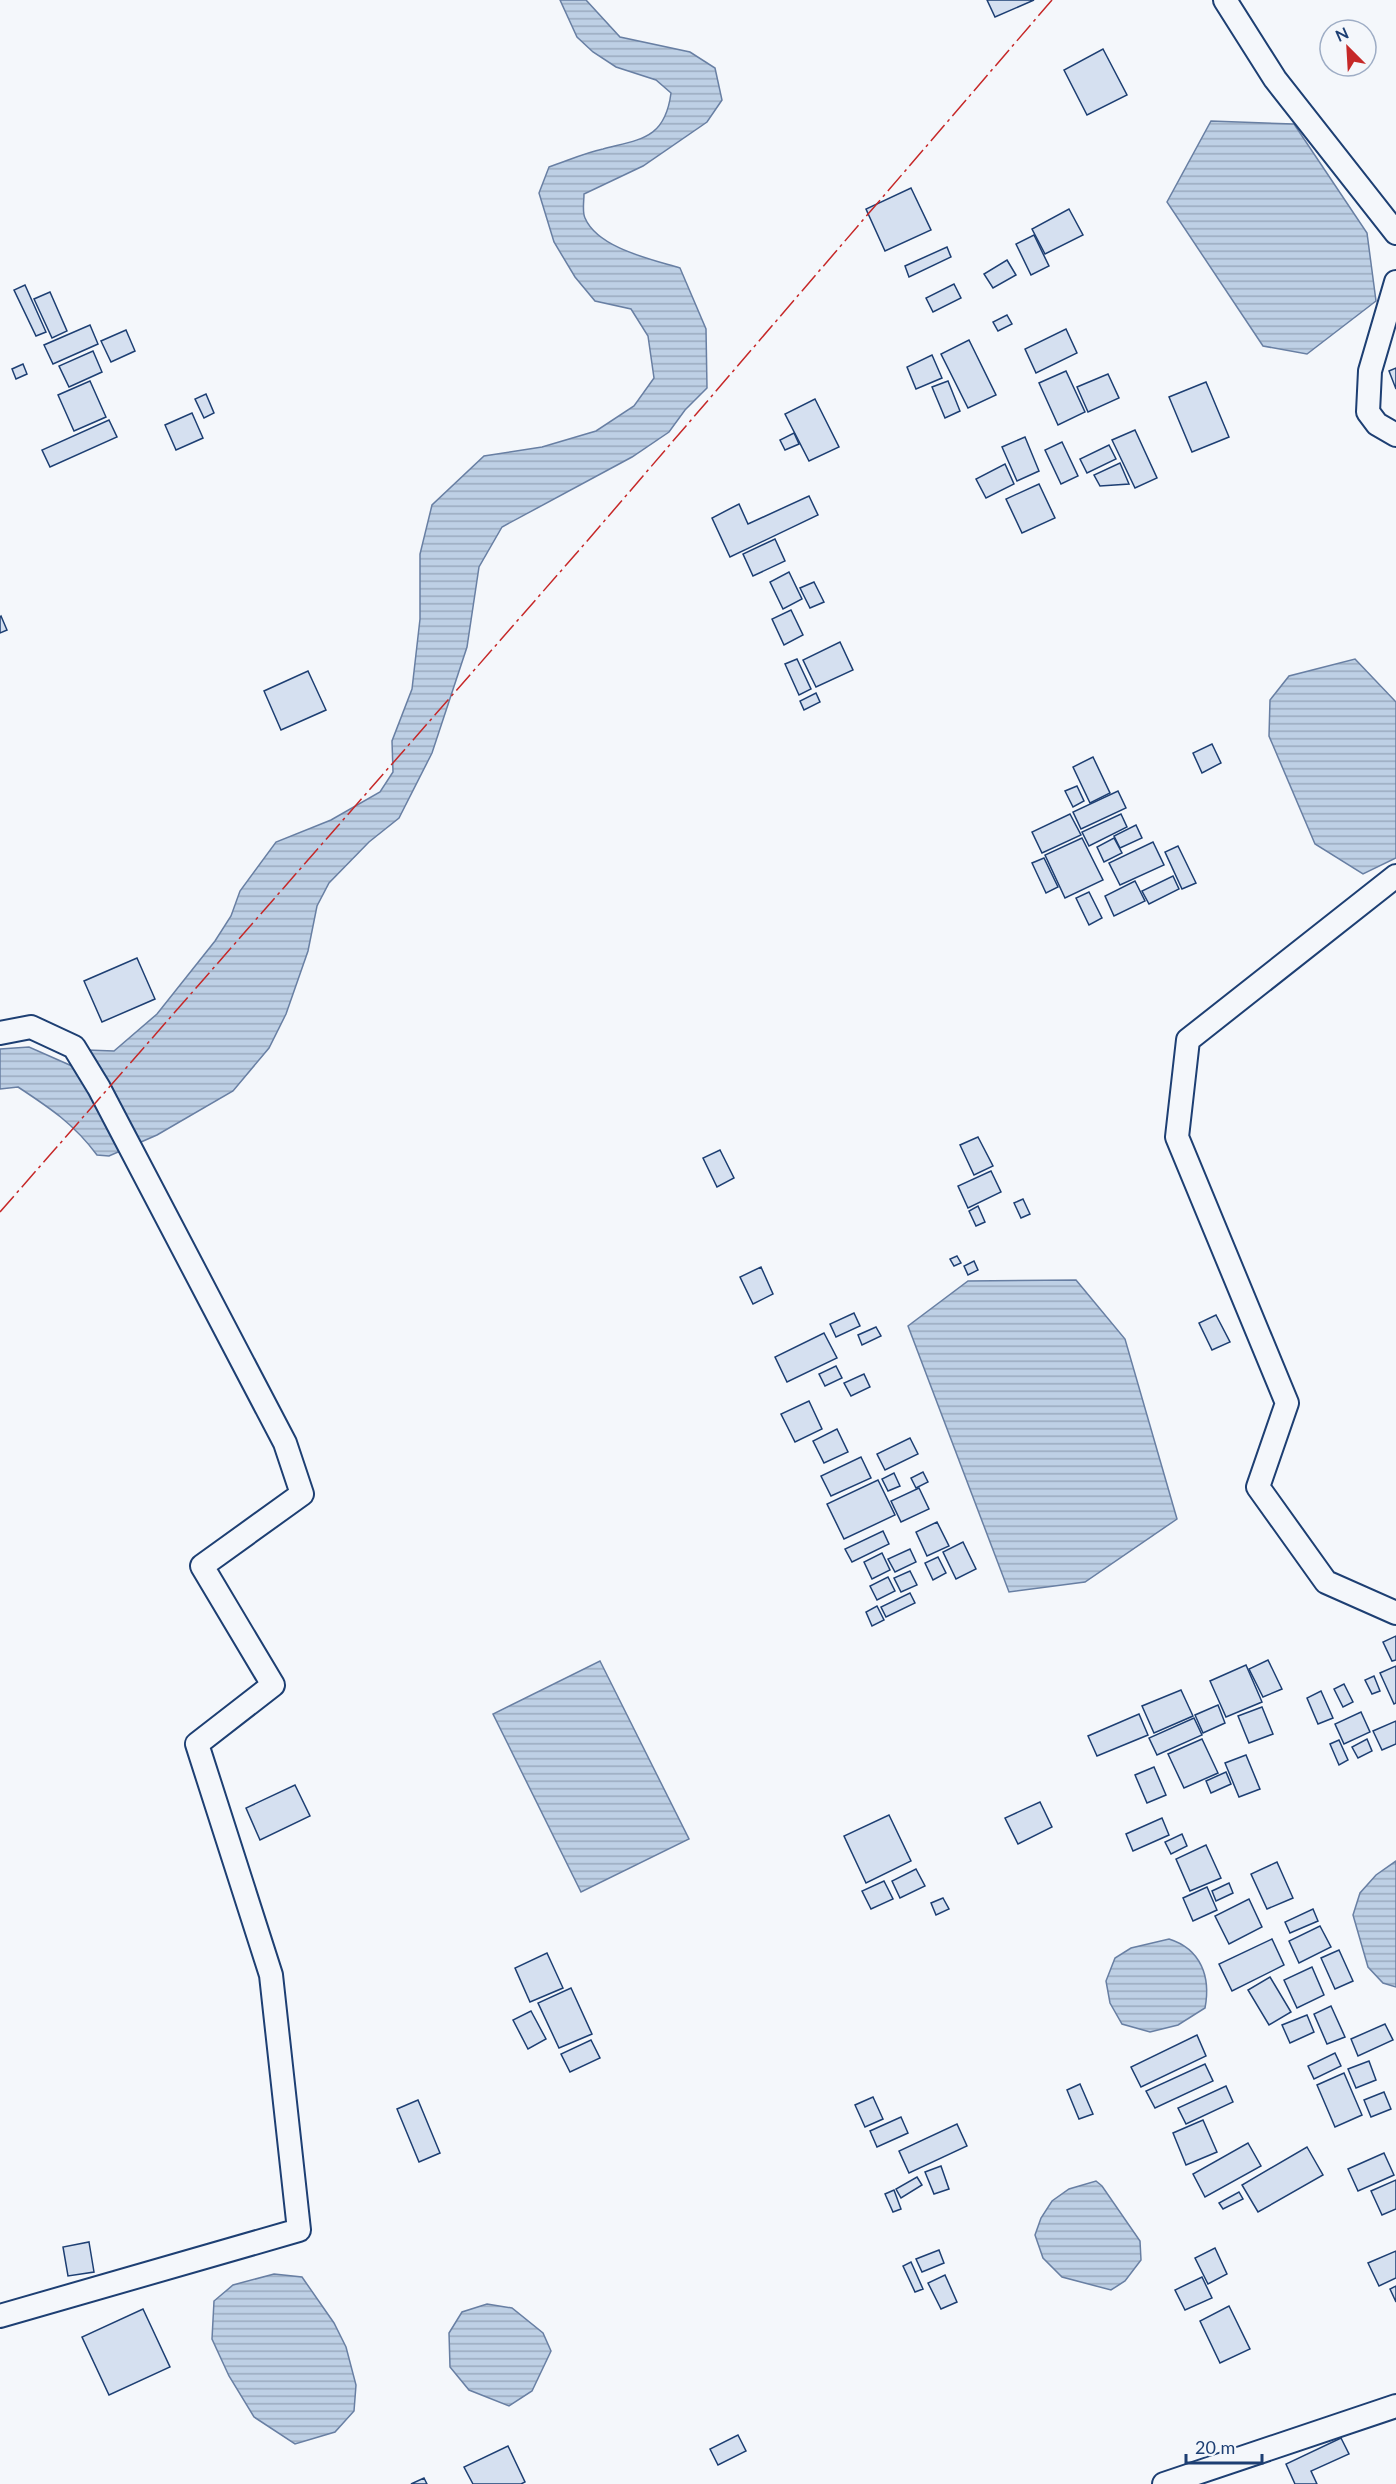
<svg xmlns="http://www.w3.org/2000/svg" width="1396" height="2484" font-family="Lato,sans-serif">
<defs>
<pattern id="water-rules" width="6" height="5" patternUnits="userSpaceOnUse" patternTransform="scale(1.5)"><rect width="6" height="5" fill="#bed0e5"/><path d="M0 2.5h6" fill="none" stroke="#9aaabe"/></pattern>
</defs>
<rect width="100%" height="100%" fill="#f4f7fb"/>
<g fill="url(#water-rules)" stroke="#687fa3" stroke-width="1.5">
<path d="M560,0H586L620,37L690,52L715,68L722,100L707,122L643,166L584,194C584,201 582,212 585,218C598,248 650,259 680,268L706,329L707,388L685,410L669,432L632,457L502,527L479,567L467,647L432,753L399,818L369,842L329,883L317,906L308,951L286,1014L269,1048L233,1091L157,1135L109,1156L97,1155C74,1124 50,1108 18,1087L0,1089V1049L29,1047L72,1066L87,1050L114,1051L157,1014L215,941L231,916L240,891L276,842L331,820L380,792L393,772L392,741L412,689L420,619V554L432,505L484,456L542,447L596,431L634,406L654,378L648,336L631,309L595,301L575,277L554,242L539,193L549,167C567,161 584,153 603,149C641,139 665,139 671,93L656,80L616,67L593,52L577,37Z"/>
<path d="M1211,121L1294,124L1367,233L1376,301L1307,354L1263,346L1167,202Z"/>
<path d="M1355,659L1396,702V858L1363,874L1315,844L1269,736L1270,700L1289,676Z"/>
<path d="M1076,1280L1125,1339L1177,1519L1085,1582L1009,1592L908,1326L968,1281Z"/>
<path d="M600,1661L689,1839L581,1892L493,1714Z"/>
<path d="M1396,1861V1987L1383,1983L1368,1967L1353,1915L1360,1893L1376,1875Z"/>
<path d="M1169,1939C1201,1949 1211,1977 1205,2008L1178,2025L1150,2032L1122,2024L1110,2003L1106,1981L1115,1958L1131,1948Z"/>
<path d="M1096,2181L1102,2186L1140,2241L1141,2260L1125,2281L1111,2290L1062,2277L1043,2258L1035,2235L1041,2218L1052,2201L1069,2189Z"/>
<path d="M274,2274L302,2277L334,2323L346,2347L356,2385L354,2411L335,2432L295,2444L254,2417L229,2376L212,2339L214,2301L233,2285Z"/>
<path d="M487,2304L512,2308L543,2333L551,2351L532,2391L509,2406L469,2390L450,2367L449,2333L462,2312Z"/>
</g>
<g fill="#d5e0f0" stroke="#1d3f73" stroke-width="1.5">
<path d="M987,0H1034L995,17Z"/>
<path d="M1103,49L1127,95L1087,115L1064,70Z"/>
<path d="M911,188L931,230L885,251L866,209Z"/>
<path d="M1069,209L1083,235L1045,254L1032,229Z"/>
<path d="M1034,235L1049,266L1031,275L1016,244Z"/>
<path d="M947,247L951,257L909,277L905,266Z"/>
<path d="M1007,260L1016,275L993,288L984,274Z"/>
<path d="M954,284L961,298L933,312L926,298Z"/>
<path d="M25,285L46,332L36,336L14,290Z"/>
<path d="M50,292L67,331L52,338L34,299Z"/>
<path d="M1007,315L1012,324L998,331L993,322Z"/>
<path d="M90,325L98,344L53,364L44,345Z"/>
<path d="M1066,329L1077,353L1036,373L1025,349Z"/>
<path d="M126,330L135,351L111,362L101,341Z"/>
<path d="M969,340L996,395L968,408L941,354Z"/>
<path d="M93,351L102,372L69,387L59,366Z"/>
<path d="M932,355L942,378L916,389L907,367Z"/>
<path d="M23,364L27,374L16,379L12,369Z"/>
<path d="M1396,368V389L1389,371Z"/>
<path d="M1066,371L1085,412L1058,425L1039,383Z"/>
<path d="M1108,374L1119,398L1088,412L1077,387Z"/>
<path d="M90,381L106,417L74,431L58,395Z"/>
<path d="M948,381L960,411L945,418L932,387Z"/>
<path d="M1206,382L1229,437L1192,452L1169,397Z"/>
<path d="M206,394L214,413L204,418L195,399Z"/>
<path d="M815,399L839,447L809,461L785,414Z"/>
<path d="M192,413L203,438L176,450L165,425Z"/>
<path d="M109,420L117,437L50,467L42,450Z"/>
<path d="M1135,430L1157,478L1135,488L1112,440Z"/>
<path d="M794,433L799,444L785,450L780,440Z"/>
<path d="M1025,437L1039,471L1017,481L1002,447Z"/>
<path d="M1062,442L1078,476L1061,484L1045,450Z"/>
<path d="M1109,445L1116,459L1087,473L1080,459Z"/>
<path d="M1120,463L1129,484L1100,486L1094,475Z"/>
<path d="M1005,464L1014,484L986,498L976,479Z"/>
<path d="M1039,484L1055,518L1022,533L1006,499Z"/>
<path d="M809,496L818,515L730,557L712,518L739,504L748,524Z"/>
<path d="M775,539L785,561L753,576L743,554Z"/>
<path d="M789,572L802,599L783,609L770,582Z"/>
<path d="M814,582L824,602L810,608L800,588Z"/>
<path d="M791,610L803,635L784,645L772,619Z"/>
<path d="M1,616L7,630L0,633V617Z"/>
<path d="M840,642L853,670L816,687L803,660Z"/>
<path d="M797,659L811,689L799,695L785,664Z"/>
<path d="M308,671L326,710L281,730L264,691Z"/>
<path d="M816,693L820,702L804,710L800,701Z"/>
<path d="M1212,744L1221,763L1202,773L1193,753Z"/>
<path d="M1093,757L1110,793L1090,803L1073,767Z"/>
<path d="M1077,786L1084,801L1073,807L1065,791Z"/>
<path d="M1118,791L1126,808L1081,829L1073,812Z"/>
<path d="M1070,814L1081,835L1042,853L1032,832Z"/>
<path d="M1121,814L1127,827L1089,846L1082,832Z"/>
<path d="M1136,825L1142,838L1120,848L1114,836Z"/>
<path d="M1082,838L1103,880L1065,898L1045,855Z"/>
<path d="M1114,838L1122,853L1104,862L1097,847Z"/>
<path d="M1153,842L1164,865L1120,885L1109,863Z"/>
<path d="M1178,846L1196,883L1182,889L1165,852Z"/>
<path d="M1044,858L1058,887L1046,893L1032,863Z"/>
<path d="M1173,876L1179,889L1149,904L1142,891Z"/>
<path d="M1135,881L1145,901L1114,916L1105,896Z"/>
<path d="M1089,892L1102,918L1089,925L1076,898Z"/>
<path d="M137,958L155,999L102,1022L84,981Z"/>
<path d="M978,1137L993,1166L974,1175L960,1145Z"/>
<path d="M720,1150L734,1178L717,1187L703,1158Z"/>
<path d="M991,1171L1001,1192L968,1208L958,1186Z"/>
<path d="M1023,1199L1030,1214L1021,1218L1014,1203Z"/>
<path d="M978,1206L985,1222L976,1226L969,1211Z"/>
<path d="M957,1256L961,1263L954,1266L950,1259Z"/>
<path d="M974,1261L978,1270L968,1275L964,1266Z"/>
<path d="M761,1267L773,1294L753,1304L740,1277Z"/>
<path d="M854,1313L860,1326L836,1337L830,1324Z"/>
<path d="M1216,1315L1230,1342L1212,1350L1199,1323Z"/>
<path d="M876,1327L881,1336L862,1345L858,1335Z"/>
<path d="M824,1333L837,1358L787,1382L775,1357Z"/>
<path d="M836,1366L842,1378L825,1386L819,1374Z"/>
<path d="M864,1374L870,1387L851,1396L844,1383Z"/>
<path d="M809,1401L822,1429L795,1442L781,1414Z"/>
<path d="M837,1429L848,1452L824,1463L813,1441Z"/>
<path d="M910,1438L918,1454L885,1470L877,1454Z"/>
<path d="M861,1457L871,1478L831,1496L821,1476Z"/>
<path d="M923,1472L928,1482L916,1488L911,1478Z"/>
<path d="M894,1473L900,1486L888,1491L882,1479Z"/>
<path d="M878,1480L895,1515L844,1539L827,1504Z"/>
<path d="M919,1488L929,1509L901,1522L891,1501Z"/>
<path d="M937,1522L949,1546L927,1556L916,1532Z"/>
<path d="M883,1531L889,1544L852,1562L845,1549Z"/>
<path d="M963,1542L976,1569L956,1579L943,1552Z"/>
<path d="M910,1549L916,1562L895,1572L888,1559Z"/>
<path d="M882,1553L890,1570L872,1579L864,1562Z"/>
<path d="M938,1557L946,1573L933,1580L925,1563Z"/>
<path d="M910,1571L917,1585L901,1592L894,1578Z"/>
<path d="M888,1577L895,1591L877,1600L870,1586Z"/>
<path d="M910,1593L915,1603L886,1617L881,1607Z"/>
<path d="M877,1606L884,1620L872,1626L866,1612Z"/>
<path d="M1396,1636V1660L1392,1661L1383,1642Z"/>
<path d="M1268,1660L1282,1689L1263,1697L1249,1669Z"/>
<path d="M1246,1665L1262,1702L1226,1717L1210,1681Z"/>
<path d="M1396,1666V1703L1394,1704L1380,1673Z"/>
<path d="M1374,1676L1380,1691L1372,1694L1365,1680Z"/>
<path d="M1344,1684L1353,1702L1343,1707L1334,1689Z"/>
<path d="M1181,1690L1193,1716L1154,1733L1142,1706Z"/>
<path d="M1321,1691L1333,1718L1318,1724L1307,1698Z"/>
<path d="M1218,1705L1225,1723L1203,1733L1195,1715Z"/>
<path d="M1262,1707L1273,1734L1249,1743L1238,1716Z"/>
<path d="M1361,1712L1370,1732L1344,1744L1335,1724Z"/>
<path d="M1139,1714L1148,1735L1097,1756L1088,1736Z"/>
<path d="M1194,1718L1202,1735L1157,1755L1149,1738Z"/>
<path d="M1396,1721V1744L1382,1750L1373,1731Z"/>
<path d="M1202,1739L1218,1773L1184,1788L1168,1754Z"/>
<path d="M1367,1739L1372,1751L1358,1758L1352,1747Z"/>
<path d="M1339,1740L1348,1760L1339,1765L1330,1744Z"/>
<path d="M1246,1755L1260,1789L1239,1797L1225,1763Z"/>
<path d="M1154,1767L1166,1795L1147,1803L1135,1775Z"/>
<path d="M1226,1772L1231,1784L1211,1793L1206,1781Z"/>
<path d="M295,1785L310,1816L260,1840L246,1808Z"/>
<path d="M1040,1802L1052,1827L1018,1844L1005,1818Z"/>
<path d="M889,1815L911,1861L866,1883L844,1836Z"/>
<path d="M1162,1818L1169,1835L1133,1851L1126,1834Z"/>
<path d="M1182,1834L1187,1846L1171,1854L1165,1842Z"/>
<path d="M1206,1845L1221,1878L1190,1891L1176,1859Z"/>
<path d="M1277,1862L1293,1898L1267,1909L1251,1874Z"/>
<path d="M916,1869L925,1886L900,1898L892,1881Z"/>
<path d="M884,1881L893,1899L871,1909L862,1891Z"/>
<path d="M1229,1883L1233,1893L1216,1901L1212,1891Z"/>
<path d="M1207,1887L1217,1910L1193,1921L1183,1898Z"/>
<path d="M943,1898L949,1909L936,1915L931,1903Z"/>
<path d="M1249,1899L1262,1927L1229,1944L1215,1916Z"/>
<path d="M1313,1909L1318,1921L1290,1933L1285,1922Z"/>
<path d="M1320,1926L1331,1947L1299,1963L1289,1941Z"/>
<path d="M1272,1939L1284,1965L1232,1991L1219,1964Z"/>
<path d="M1339,1950L1353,1981L1335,1989L1321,1958Z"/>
<path d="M547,1953L563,1988L530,2002L515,1968Z"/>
<path d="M1312,1967L1324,1995L1297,2008L1284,1980Z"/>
<path d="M1270,1977L1291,2012L1269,2025L1248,1990Z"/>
<path d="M571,1988L592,2034L559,2048L538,2003Z"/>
<path d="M1331,2006L1345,2037L1327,2044L1314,2014Z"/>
<path d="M531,2011L546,2039L528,2049L513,2020Z"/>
<path d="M1307,2015L1314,2032L1290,2043L1282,2025Z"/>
<path d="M1385,2024L1393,2040L1358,2056L1351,2039Z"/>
<path d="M1197,2035L1206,2056L1141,2087L1131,2067Z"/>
<path d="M591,2040L600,2058L570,2072L561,2054Z"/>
<path d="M1335,2053L1341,2066L1314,2079L1308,2066Z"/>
<path d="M1369,2061L1376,2080L1356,2088L1348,2069Z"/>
<path d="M1205,2064L1213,2081L1155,2108L1146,2091Z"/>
<path d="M1344,2073L1362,2115L1335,2127L1317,2085Z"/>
<path d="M1080,2084L1093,2114L1079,2119L1067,2090Z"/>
<path d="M1226,2086L1233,2102L1186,2124L1178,2108Z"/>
<path d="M1384,2092L1391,2109L1371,2117L1364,2100Z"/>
<path d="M873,2097L883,2119L865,2127L855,2105Z"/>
<path d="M418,2100L440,2153L419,2162L397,2109Z"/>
<path d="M901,2117L908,2133L877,2147L870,2131Z"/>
<path d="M1203,2120L1217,2152L1186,2165L1173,2133Z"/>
<path d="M957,2124L967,2146L909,2173L899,2151Z"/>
<path d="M1248,2143L1261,2166L1205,2197L1193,2174Z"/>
<path d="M1307,2147L1323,2175L1258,2212L1242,2185Z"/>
<path d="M1384,2153L1394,2175L1358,2191L1348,2169Z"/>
<path d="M941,2166L949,2189L934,2194L925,2172Z"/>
<path d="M917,2177L922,2185L901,2198L896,2189Z"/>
<path d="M1396,2180V2209L1382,2215L1371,2191Z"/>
<path d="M894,2190L901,2209L893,2212L885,2194Z"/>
<path d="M1239,2192L1243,2199L1223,2209L1219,2203Z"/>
<path d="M89,2242L94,2272L68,2276L63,2247Z"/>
<path d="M1215,2248L1227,2274L1208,2284L1195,2258Z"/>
<path d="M939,2250L944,2263L922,2272L916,2259Z"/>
<path d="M1396,2251V2278L1379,2286L1368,2263Z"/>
<path d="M911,2262L923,2289L915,2292L903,2266Z"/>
<path d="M945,2275L957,2302L941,2309L928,2283Z"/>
<path d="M1202,2277L1212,2298L1185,2310L1175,2290Z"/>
<path d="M1396,2286V2302L1390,2289Z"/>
<path d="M1229,2306L1250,2349L1220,2363L1200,2321Z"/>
<path d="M143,2309L170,2367L109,2395L82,2337Z"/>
<path d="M738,2435L746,2451L718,2465L710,2449Z"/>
<path d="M1341,2438L1349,2454L1311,2471L1317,2484H1295L1286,2464Z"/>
<path d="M508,2446L525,2482L521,2484H473L464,2467Z"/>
<path d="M424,2478L427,2484H411Z"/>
</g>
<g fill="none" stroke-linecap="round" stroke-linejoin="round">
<defs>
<g id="minor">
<path d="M1225,0L1275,79L1396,233"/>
<path d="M1396,282L1370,371L1368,412L1377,424L1396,435"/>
<path d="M1396,876L1188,1040L1177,1137L1287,1403L1258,1487L1326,1582L1396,1613"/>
<path d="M0,1033L31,1027L74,1047L99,1088L285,1443L302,1494L202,1566L273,1685L197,1744L271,1975L299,2230L0,2316"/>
<path d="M1164,2484L1396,2406"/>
</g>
</defs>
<use href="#minor" stroke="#1d3f73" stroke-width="26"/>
<use href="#minor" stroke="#f4f7fb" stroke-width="22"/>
<path stroke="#c62828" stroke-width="1.5" stroke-dasharray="21 4.5 3 4.5" stroke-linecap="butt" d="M0,1212L588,540L1052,0"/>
</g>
<g transform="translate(1348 48) rotate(336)"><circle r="28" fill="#f4f7fb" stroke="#9eadc5" stroke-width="1.5"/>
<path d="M0-4.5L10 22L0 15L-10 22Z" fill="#c62828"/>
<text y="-9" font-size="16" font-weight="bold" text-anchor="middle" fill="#1d3f73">N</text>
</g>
<path d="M1186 2454v9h76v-9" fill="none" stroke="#1d3f73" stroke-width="3"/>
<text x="1195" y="2454" font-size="18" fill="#1d3f73" stroke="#f4f7fb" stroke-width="4.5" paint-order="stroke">20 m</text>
</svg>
